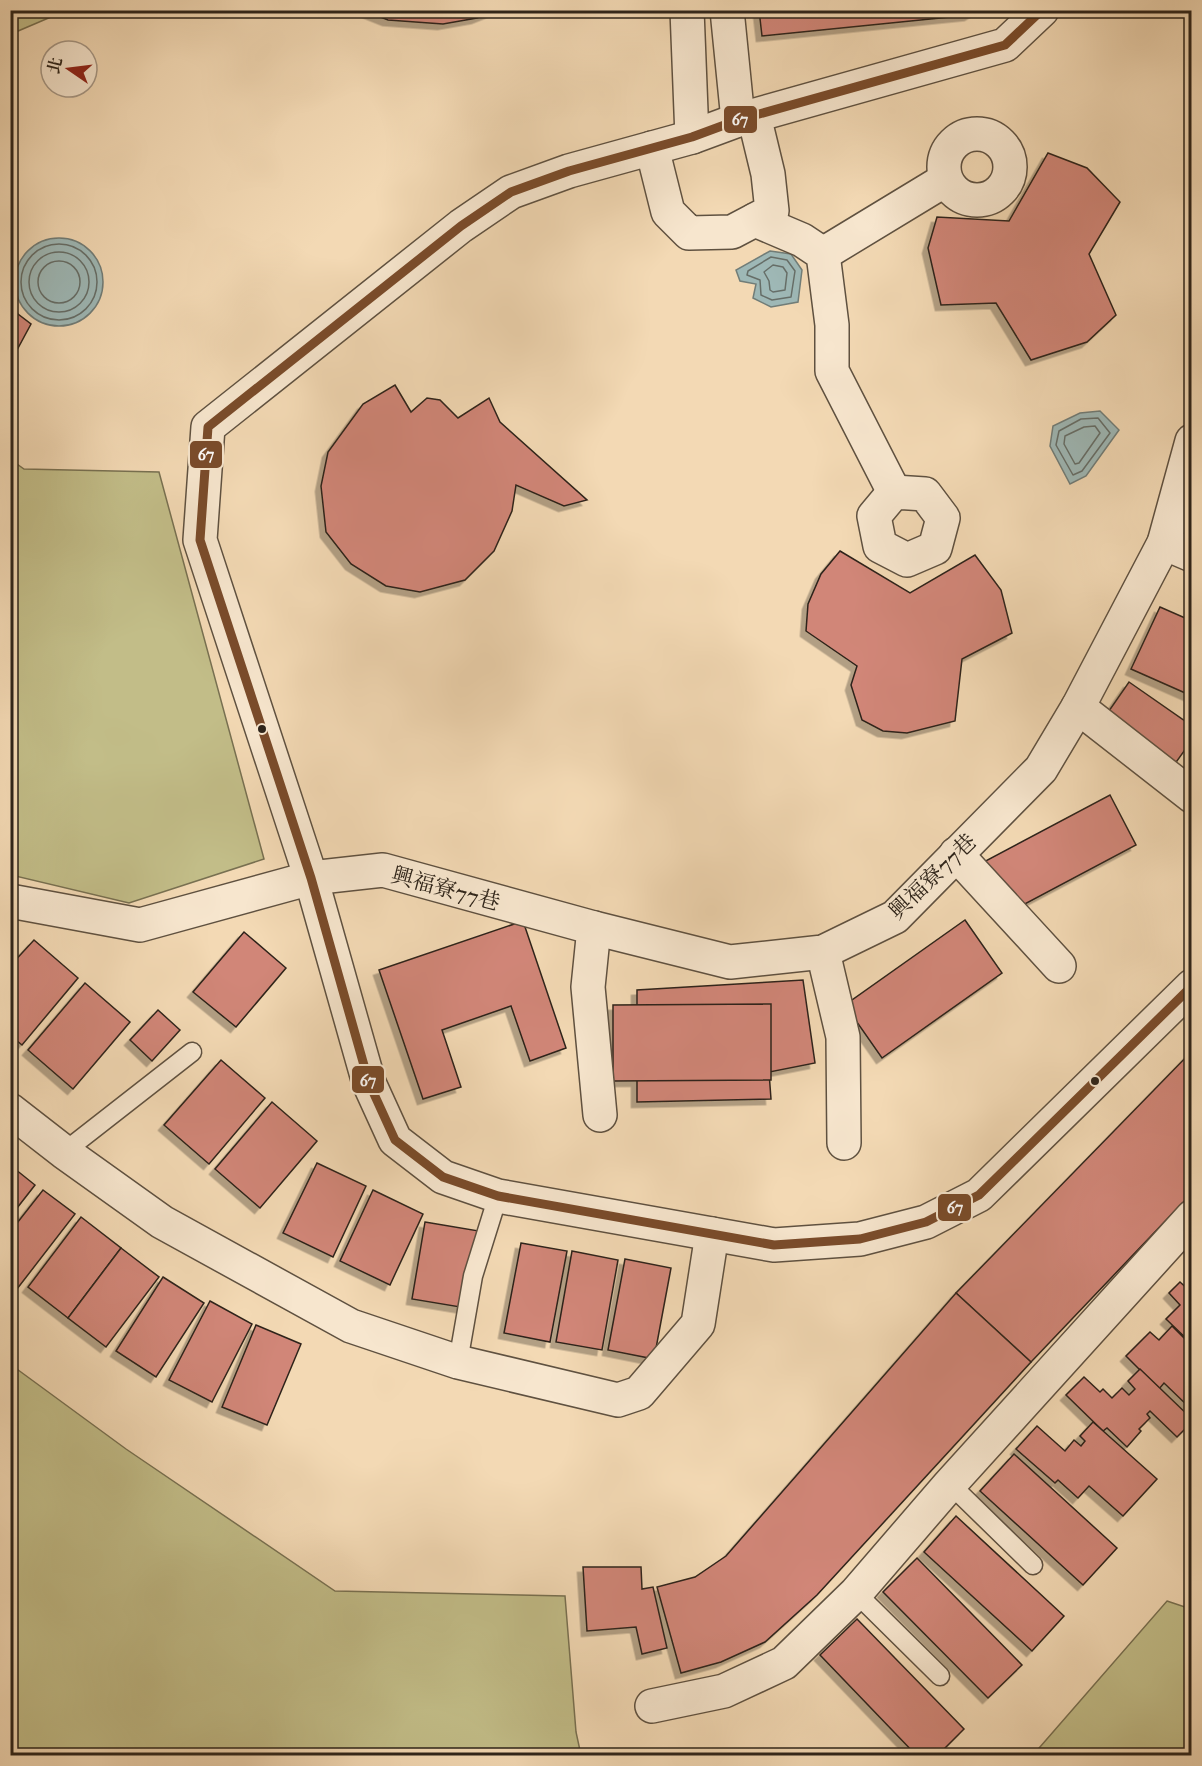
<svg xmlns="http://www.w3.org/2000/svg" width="1202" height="1766" font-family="'IM FELL Great Primer','Noto Serif TC',serif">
<defs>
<filter id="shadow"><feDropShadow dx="-5.5" dy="5.5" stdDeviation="0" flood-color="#0004"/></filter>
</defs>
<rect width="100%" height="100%" fill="#f3d9b4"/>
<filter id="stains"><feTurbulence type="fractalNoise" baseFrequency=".00333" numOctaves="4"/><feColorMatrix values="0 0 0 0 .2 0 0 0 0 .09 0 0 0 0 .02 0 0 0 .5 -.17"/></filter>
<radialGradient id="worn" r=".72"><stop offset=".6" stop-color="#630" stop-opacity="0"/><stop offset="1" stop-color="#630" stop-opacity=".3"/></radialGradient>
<g fill="#c2bd88" stroke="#787051" stroke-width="1.5">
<path d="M11,10H65V11L11,34Z"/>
<path d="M10,459L24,469L159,472L264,859L129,903L11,875Z"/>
<path d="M10,1364L126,1449L335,1591L565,1596L576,1732L581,1755H11Z"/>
<path d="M1167,1601L1191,1609V1755H1033Z"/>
</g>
<g fill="#9eb8b6" stroke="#717d78" stroke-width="1.5">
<circle cx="59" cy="282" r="44"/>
<path d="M770,251L791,254L802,270L798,302L771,307L753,298L756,284L740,281L736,270Z"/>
<path d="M1100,411L1119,430L1086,476L1070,484L1050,446L1053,426L1080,413Z"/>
</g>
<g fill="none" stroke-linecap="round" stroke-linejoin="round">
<g stroke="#666e68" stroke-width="1.5">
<circle cx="59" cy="282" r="38"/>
<circle cx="59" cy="282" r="30"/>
<path d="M771,257L787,260L795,271L791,297L772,300L761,295L760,280L747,275L748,271Z"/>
<circle cx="59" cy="282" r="21"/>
<path d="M773,265L783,267L787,273L785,290L773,292L770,290L769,281L764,272Z"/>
<path d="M1098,418L1110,433L1082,471L1073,475L1056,445L1059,431L1081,419Z"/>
<path d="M1095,426L1100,433L1079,463L1075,464L1064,444L1065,436L1084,427Z"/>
</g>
</g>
<g fill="#d18678" stroke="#2e241a" stroke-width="1.5" filter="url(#shadow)">
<path d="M363,10H497L477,18L443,24L388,20Z"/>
<path d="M759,10H978L970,15L762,36Z"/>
<path d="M1048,153L1087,168L1120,202L1089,254L1116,315L1087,342L1031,360L996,303L941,305L928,248L937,217L1009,221Z"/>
<path d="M10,301L18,314L31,324L11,361Z"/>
<path d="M395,385L411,412L427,398L440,400L458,418L489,398L500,422L587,500L564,506L516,485L512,511L494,551L465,580L420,592L386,586L351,564L326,532L321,486L328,452L363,404Z"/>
<path d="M840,551L910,593L975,555L1001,590L1012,633L962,659L955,721L907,733L883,731L862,720L851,685L857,666L806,631L808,604L821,574Z"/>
<path d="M1160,607L1192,621V696L1131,669Z"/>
<path d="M1129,682L1192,726V740L1164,779L1095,731Z"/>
<path d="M1110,795L1136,845L1004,915L978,865Z"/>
<path d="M965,920L1002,973L882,1058L845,1005Z"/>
<path d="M523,921L566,1048L530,1061L511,1006L442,1030L461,1087L423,1099L379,970Z"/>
<path d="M244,932L286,968L236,1027L193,992Z"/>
<path d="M34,940L78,978L22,1045L10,1035V966Z"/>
<path d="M803,980L815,1063L769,1072L771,1099L637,1102V990Z"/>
<path d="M85,983L130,1022L73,1089L28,1050Z"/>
<path d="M771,1004V1080L613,1081V1005Z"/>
<path d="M158,1010L180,1030L152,1061L130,1040Z"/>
<path d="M1192,1051V1193L1031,1362L956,1293Z"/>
<path d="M221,1060L265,1098L209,1164L164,1125Z"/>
<path d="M272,1102L317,1141L260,1208L215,1169Z"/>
<path d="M317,1163L366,1186L333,1257L283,1233Z"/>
<path d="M10,1165L35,1185L10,1217Z"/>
<path d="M43,1190L75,1214L10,1298V1232Z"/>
<path d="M373,1190L423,1214L390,1285L340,1261Z"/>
<path d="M81,1217L121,1248L68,1318L28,1287Z"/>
<path d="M425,1222L479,1231L466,1308L412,1299Z"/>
<path d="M521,1243L567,1251L550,1342L504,1333Z"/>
<path d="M121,1248L159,1277L106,1347L68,1318Z"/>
<path d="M572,1251L618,1260L602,1350L556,1342Z"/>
<path d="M625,1259L671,1268L654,1359L608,1350Z"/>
<path d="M163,1277L204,1303L156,1377L116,1351Z"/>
<path d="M1180,1282L1192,1293V1344L1166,1319L1180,1305L1169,1293Z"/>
<path d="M956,1293L1031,1362L817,1595L765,1642L721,1662L681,1673L657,1587L695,1577L726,1556Z"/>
<path d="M210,1301L252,1324L212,1402L169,1380Z"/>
<path d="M256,1325L301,1344L267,1425L222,1407Z"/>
<path d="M1172,1326L1192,1346L1190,1408L1164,1383L1159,1389L1126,1356L1150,1332L1159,1340Z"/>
<path d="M1140,1369L1192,1419V1422L1177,1437L1150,1411L1147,1414L1150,1418L1139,1429L1141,1431L1127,1447L1107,1428L1103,1431L1066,1395L1084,1377L1100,1392L1103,1389L1112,1398L1122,1388L1129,1395L1135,1389L1128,1381Z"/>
<path d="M1093,1422L1157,1479L1123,1516L1089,1486L1078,1498L1058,1480L1055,1483L1016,1449L1037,1426L1065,1451L1074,1440L1081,1446L1085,1441L1080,1436Z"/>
<path d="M1014,1454L1117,1548L1083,1585L980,1491Z"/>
<path d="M956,1516L1064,1616L1032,1651L924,1552Z"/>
<path d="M917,1558L1022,1665L988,1698L883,1592Z"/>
<path d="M583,1567H641L642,1589L653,1587L667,1648L642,1654L636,1627L587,1631Z"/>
<path d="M857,1619L964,1729L937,1756H917L820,1655Z"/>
</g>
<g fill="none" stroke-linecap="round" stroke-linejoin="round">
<defs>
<g id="lane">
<path d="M64,1152L192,1052"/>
<path d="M458,1362L473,1276L498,1196"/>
<path d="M950,1484L1033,1565"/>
<path d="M856,1593L940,1676"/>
</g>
<g id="street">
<path d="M687,10L692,137"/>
<path d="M727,10L738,120"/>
<path d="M1042,10L1005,45L738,120L692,137L569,171L511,192L461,226L208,427L200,540L311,878L369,1083L395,1140L443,1177L498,1196L774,1245L860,1239L926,1222L979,1195L1192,986"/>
<circle cx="977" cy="167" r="33"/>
<path d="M652,148L668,212L689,233L732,232L772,211L768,174L754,116"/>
<path d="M755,220L802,240L823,254L832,325V371L894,492"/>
<path d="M823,254L945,180"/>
<path d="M894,492L925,494L943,518L935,548L907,560L880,546L874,516Z"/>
<path d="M1164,543L1192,555"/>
<path d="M1078,707L1192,796"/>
<path d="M956,854L1059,966"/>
<path d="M10,901L140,925L311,878L383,870L594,928L730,962L823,952L895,917L1041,769L1078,707L1164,543L1192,441"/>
<path d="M594,928L588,987L600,1115"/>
<path d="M823,952L843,1037L844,1143"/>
<path d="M10,1110L64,1152L162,1222L351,1326L458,1362L618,1400L639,1393L698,1324L712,1234"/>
<path d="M652,1706L724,1691L784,1663L856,1593L950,1484L1192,1217"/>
</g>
</defs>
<use href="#lane" stroke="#5f5140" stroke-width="21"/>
<use href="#street" stroke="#5f5140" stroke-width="36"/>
<use href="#lane" stroke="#f7e6ce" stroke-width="18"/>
<use href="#street" stroke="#f7e6ce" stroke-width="33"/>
<defs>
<path id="bus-1" d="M1042,10L1005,45L738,120L692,137L569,171L511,192L461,226L208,427L200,540L311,878L369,1083L395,1140L443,1177L498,1196L774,1245L860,1239L926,1222L979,1195L1192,986"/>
</defs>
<use href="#bus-1" stroke="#f7e6ce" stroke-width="14"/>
<use href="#bus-1" stroke="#7a4b2a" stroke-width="9"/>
</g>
<g fill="#2e241a" stroke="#f7e6ce" stroke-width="2">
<circle cx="262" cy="729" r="5"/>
<circle cx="1095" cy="1081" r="5"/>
</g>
<g text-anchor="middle" stroke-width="4.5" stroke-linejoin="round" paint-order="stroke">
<g font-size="22" fill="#2e241a" stroke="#f7e6ce">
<text transform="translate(932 876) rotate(-44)" y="8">興福寮77巷</text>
<text transform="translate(446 888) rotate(15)" y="8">興福寮77巷</text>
</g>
</g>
<g stroke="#f7e6ce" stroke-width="2">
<rect x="723" y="105" width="35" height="29" rx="6" fill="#7a4b2a"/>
<rect x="189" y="440" width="34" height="29" rx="6" fill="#7a4b2a"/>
<rect x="351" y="1065" width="34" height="29" rx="6" fill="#7a4b2a"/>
<rect x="937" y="1193" width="35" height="29" rx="6" fill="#7a4b2a"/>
</g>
<g font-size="16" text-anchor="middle" font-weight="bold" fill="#fff">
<text x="740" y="125">67</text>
<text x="206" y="460">67</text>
<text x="368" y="1086">67</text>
<text x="955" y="1213">67</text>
</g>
<rect width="1202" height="1766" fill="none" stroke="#f3d9b4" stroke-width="36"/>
<rect x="12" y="12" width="1178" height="1742" fill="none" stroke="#2e241a" stroke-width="3"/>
<rect x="18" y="18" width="1166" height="1730" fill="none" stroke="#2e241a" stroke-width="1.5"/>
<g transform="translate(69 69) rotate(284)"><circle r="28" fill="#f7e6ce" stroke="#a79886" stroke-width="1.5"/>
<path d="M0-4.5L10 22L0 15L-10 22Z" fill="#8f2418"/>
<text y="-9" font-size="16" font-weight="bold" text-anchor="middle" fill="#2e241a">北</text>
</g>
<rect width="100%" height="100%" filter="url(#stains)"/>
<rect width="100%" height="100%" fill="url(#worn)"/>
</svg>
